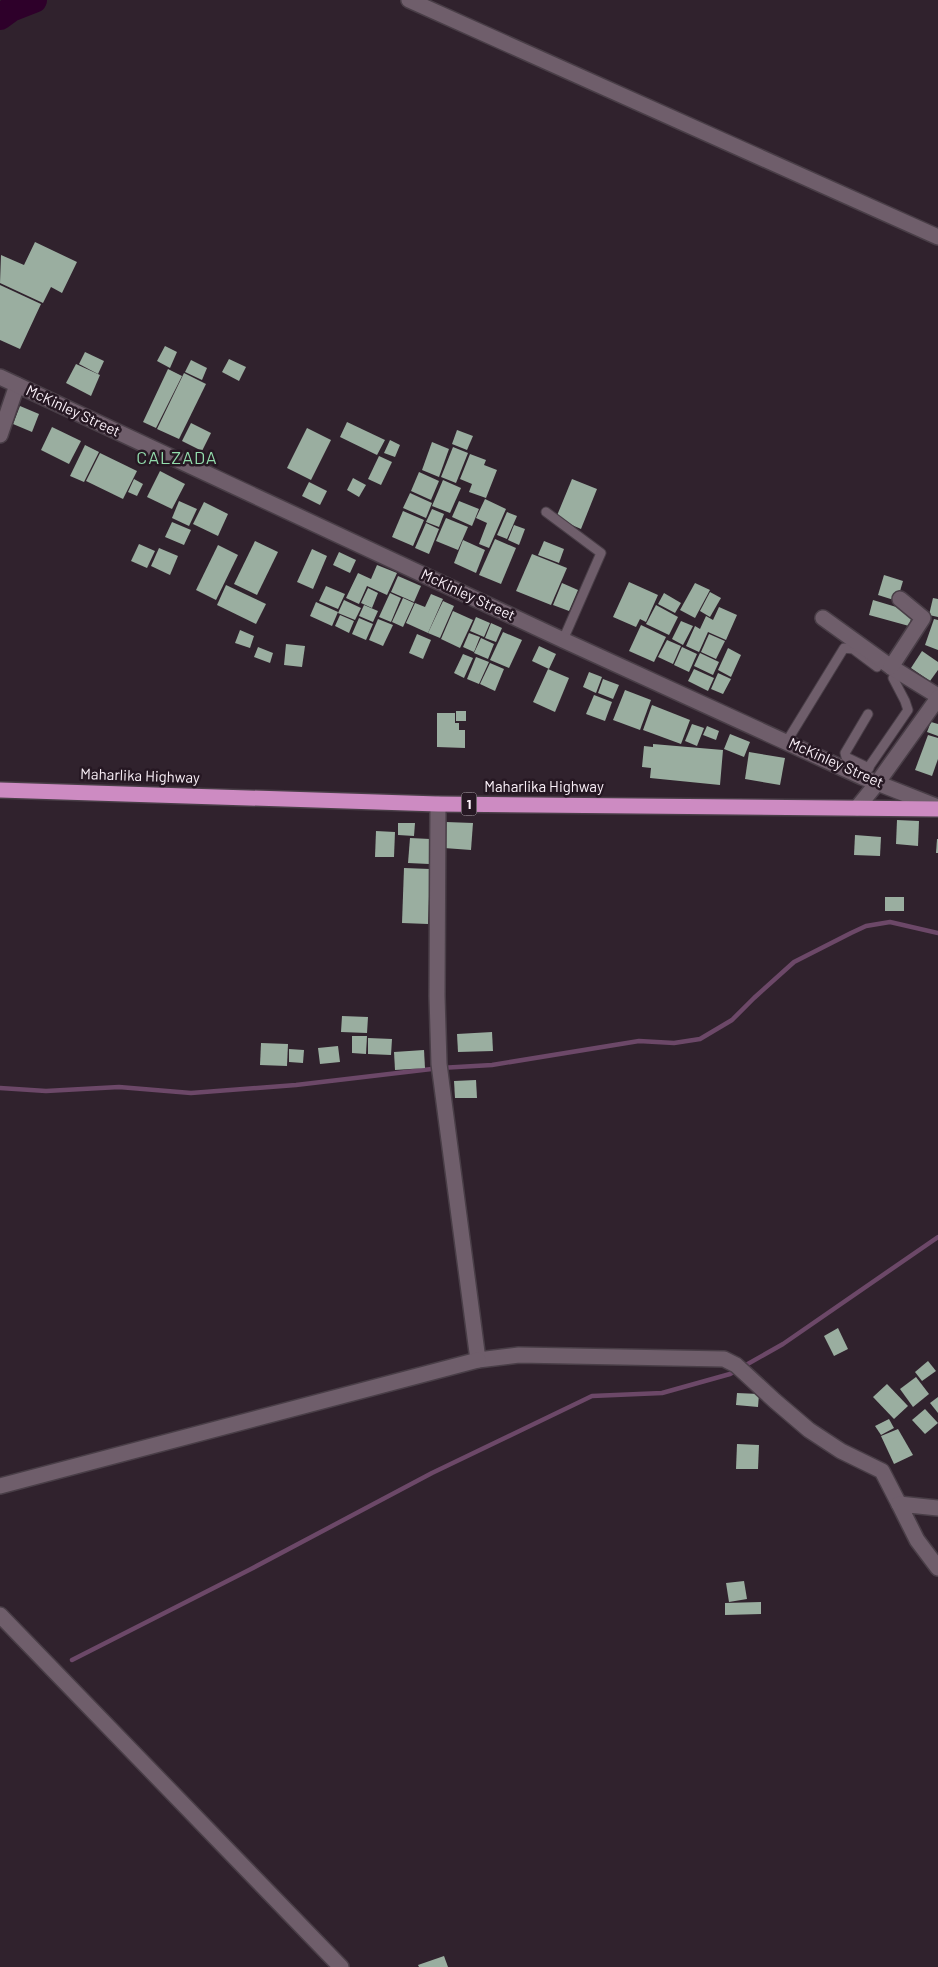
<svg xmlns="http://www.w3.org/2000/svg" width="938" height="1967" font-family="Barlow,sans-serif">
<rect width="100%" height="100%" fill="#30222d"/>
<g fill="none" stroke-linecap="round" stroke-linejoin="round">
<g stroke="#6c4868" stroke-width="4.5">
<path d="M0,1088L46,1091L119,1087L191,1093L296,1085L440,1068L492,1065L639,1041L674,1043L700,1039L732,1020L754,998L794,962L851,933L866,926L890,922L938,933"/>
<path d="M72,1660L251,1569L432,1473L592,1396L662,1393L730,1374L783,1344L938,1237"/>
</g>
<path stroke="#2e002a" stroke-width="26" d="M0,17L11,9L34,0"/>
</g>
<g fill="#9aaea0">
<path d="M35,242L77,262L62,293L51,287L43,303L0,283L1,255L24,265Z"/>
<path d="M0,285L41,304L20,349L0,340Z"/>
<path d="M165,346L177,352L170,368L157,361Z"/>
<path d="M85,352L104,361L98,374L79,364Z"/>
<path d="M229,359L246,367L239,381L222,372Z"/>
<path d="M191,360L207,368L202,380L185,372Z"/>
<path d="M76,364L100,375L91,396L66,383Z"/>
<path d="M168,369L182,376L156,428L143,422Z"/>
<path d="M184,373L206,384L179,439L157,429Z"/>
<path d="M20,406L39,414L32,432L13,424Z"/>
<path d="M347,422L385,440L377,455L340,437Z"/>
<path d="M191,423L211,433L202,451L182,441Z"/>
<path d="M52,427L81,441L69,464L41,450Z"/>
<path d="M307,428L331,440L311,480L287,468Z"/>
<path d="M457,430L473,436L467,450L452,444Z"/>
<path d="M390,440L400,445L395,457L384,453Z"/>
<path d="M432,442L449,449L439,477L422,470Z"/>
<path d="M85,445L99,452L84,482L70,476Z"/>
<path d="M453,447L468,453L456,483L441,477Z"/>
<path d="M100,453L137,471L123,499L86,481Z"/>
<path d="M470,454L486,460L484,465L497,470L486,498L469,492L472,484L460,479Z"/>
<path d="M379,456L392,462L381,485L368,479Z"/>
<path d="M160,471L185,484L172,509L147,497Z"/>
<path d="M419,472L439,481L431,500L411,491Z"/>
<path d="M353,478L366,485L359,497L347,490Z"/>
<path d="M134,479L143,484L137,496L128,492Z"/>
<path d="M572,479L597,489L581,529L556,518Z"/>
<path d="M443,480L461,488L450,513L432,506Z"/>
<path d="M309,482L327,491L320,505L302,496Z"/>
<path d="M410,493L432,503L426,518L403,508Z"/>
<path d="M485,499L506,509L489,548L479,544L487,523L476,518Z"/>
<path d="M179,501L197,509L189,526L172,518Z"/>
<path d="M459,501L479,509L472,526L452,517Z"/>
<path d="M204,502L228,514L218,536L193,524Z"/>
<path d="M432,509L444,514L439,527L426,522Z"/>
<path d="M403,511L424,520L413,546L392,537Z"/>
<path d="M507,512L517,516L507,539L497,535Z"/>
<path d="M446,518L468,527L458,550L436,541Z"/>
<path d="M172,522L191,530L184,545L165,537Z"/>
<path d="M426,523L439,529L429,554L415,548Z"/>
<path d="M514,525L525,529L519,545L508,540Z"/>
<path d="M495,539L516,548L501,584L479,575Z"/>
<path d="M463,540L485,550L476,573L454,563Z"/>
<path d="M255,541L278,552L257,595L234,584Z"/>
<path d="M544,541L564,549L559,563L538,555Z"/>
<path d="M139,544L155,551L147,568L131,561Z"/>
<path d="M218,545L238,555L216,600L196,590Z"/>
<path d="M159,548L178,556L170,575L151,566Z"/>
<path d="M312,549L327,556L313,589L297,582Z"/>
<path d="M339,552L356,560L350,573L333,565Z"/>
<path d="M532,554L567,568L551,605L516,591Z"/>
<path d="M377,565L397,573L387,595L367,586L359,604L346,598L358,573L371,579Z"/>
<path d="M884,575L903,581L897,601L878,595Z"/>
<path d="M398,576L421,586L414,602L391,592Z"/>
<path d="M629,582L658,595L646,622L640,619L636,627L613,617Z"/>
<path d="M562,583L578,590L569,611L553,605Z"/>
<path d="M695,583L710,590L695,618L680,610Z"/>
<path d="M226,585L266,604L256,624L217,605Z"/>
<path d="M326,586L345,594L338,609L319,601Z"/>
<path d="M368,588L378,593L372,608L361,603Z"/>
<path d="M710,592L721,598L710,617L700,611Z"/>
<path d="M390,593L401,598L391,622L379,617Z"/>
<path d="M664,593L681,603L675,613L658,604Z"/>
<path d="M431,594L443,599L428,633L406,623L415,603L425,607Z"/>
<path d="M403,598L414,603L403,627L392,622Z"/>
<path d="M933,598L938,599V617L929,615Z"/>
<path d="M344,600L361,608L355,620L338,613Z"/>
<path d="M873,600L913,612L909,626L869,615Z"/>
<path d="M443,601L454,606L440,638L428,633Z"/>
<path d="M316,602L338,612L332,626L310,616Z"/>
<path d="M364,605L378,611L373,622L359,616Z"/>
<path d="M656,605L678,617L669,635L646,624Z"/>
<path d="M719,607L737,615L726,640L708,632L699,652L686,646L695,626L700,629L706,616L713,620Z"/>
<path d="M453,611L473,620L460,648L441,639Z"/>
<path d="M340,615L354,621L349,633L335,626Z"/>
<path d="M476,617L490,623L484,637L470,631Z"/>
<path d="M359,618L373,624L366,640L352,634Z"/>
<path d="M378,619L393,625L383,646L369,640Z"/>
<path d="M934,619L938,620V650L925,645Z"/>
<path d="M681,621L693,626L683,645L672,639Z"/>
<path d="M491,623L502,628L496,642L485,638Z"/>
<path d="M641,625L666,637L654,662L629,651Z"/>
<path d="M240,630L254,636L250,648L235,643Z"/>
<path d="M503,632L522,640L509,668L490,660Z"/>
<path d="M469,633L480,637L474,652L463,647Z"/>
<path d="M417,634L431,640L423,659L409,653Z"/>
<path d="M709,634L725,641L716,659L701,652Z"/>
<path d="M481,638L494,644L488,659L474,653Z"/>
<path d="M667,640L681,646L673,664L658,657Z"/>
<path d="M286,644L305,646L302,667L284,665Z"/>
<path d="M539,646L556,654L549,669L532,661Z"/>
<path d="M258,647L273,653L270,663L254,657Z"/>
<path d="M682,647L697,654L689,672L674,665Z"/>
<path d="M728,648L741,655L731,677L718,670Z"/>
<path d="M922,651L938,662V670L930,681L911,668Z"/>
<path d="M700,653L719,662L713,675L694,666Z"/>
<path d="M463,654L473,658L464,678L454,673Z"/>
<path d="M476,657L489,662L479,684L467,679Z"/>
<path d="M490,663L504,669L495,691L480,684Z"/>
<path d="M548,669L569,678L555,712L533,702Z"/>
<path d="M694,669L714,678L708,691L688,681Z"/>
<path d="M589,672L602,677L596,693L583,687Z"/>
<path d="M718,673L731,679L723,694L711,689Z"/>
<path d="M603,679L619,685L613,699L598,693Z"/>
<path d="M625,690L651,700L640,730L613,720Z"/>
<path d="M594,695L612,702L605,721L586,714Z"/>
<path d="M652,705L690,720L681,744L643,730Z"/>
<rect x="456" y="711" width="10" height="10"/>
<path d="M437,713H455V723H459V730H465V748L437,747Z"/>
<path d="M931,722L938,724V736L927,732Z"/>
<path d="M692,724L704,728L697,746L685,741Z"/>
<path d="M707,726L719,731L716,740L703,735Z"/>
<path d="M730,734L750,742L744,757L724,749Z"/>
<path d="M928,735L938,738V759L932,776L915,770Z"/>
<path d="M653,744L723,750L720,785L650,778L651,768L642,767L644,746L653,747Z"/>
<path d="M749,752L785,758L780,785L745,779Z"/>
<path d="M897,820L919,821L918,846L896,844Z"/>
<path d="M446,822L473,823L471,850L444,848Z"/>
<path d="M398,823H415L414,836L398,835Z"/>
<path d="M376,831L395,832L394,857H375Z"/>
<path d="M855,835L881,837L880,856L854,855Z"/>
<path d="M410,838L430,839L429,864L408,863Z"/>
<path d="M937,839H938V853H936Z"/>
<path d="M404,868L430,869L428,924L402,923Z"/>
<rect x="885" y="897" width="19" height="14"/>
<path d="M342,1016L368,1017L367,1033L341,1032Z"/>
<path d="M492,1032L493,1051L458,1052L457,1034Z"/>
<path d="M352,1036H367L366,1054L352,1053Z"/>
<path d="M368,1038L392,1039L391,1055L368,1054Z"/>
<path d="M261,1043L288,1044L287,1066L260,1065Z"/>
<path d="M338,1046L340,1062L320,1064L318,1048Z"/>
<path d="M289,1049L304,1050L303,1063L289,1062Z"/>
<path d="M424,1050L425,1068L395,1070L394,1052Z"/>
<path d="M476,1080L477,1098H455L454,1081Z"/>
<path d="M838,1328L848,1349L834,1356L824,1336Z"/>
<path d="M928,1361L936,1371L922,1381L915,1372Z"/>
<path d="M916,1377L929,1394L913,1407L900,1389Z"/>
<path d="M887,1384L908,1406L894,1419L873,1397Z"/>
<path d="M737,1393L759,1394L758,1407L736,1405Z"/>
<path d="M938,1397V1413L930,1403Z"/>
<path d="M925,1409L938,1423L925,1434L912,1420Z"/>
<path d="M889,1419L894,1428L881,1435L875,1426Z"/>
<path d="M898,1429L913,1455L894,1464L881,1436Z"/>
<path d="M737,1444L759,1445L758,1469H736Z"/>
<path d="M744,1581L747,1599L729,1602L726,1583Z"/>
<path d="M761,1602V1614L725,1615V1603Z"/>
<path d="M444,1956L448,1967H419L418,1965Z"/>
</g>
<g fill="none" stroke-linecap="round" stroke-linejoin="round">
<defs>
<g id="lane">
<path d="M546,512L601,553L563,640"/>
<path d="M868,714L845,753L846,757L869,768"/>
<path d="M787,741L844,648L853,649L877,667"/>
<path d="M862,777L908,710L905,701L893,678"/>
</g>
<g id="street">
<path d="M409,0L938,237"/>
<path d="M0,435L17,385"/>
<path d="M823,618L891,667L938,696"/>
<path d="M891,667L923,618L900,599"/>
<path d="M438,804L437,996L439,1064L478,1360L519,1355L724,1359L736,1365L775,1401L809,1430L841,1451L882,1471L899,1504"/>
<path d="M857,808L878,782L938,698"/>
<path d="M0,1486L478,1360"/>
<path d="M938,1508L899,1504L917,1540L938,1568"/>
</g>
<g id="secondary">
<path d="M0,377L563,640L862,777L938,807"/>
<path d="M0,1615L341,1967"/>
</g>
<path id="highway" d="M0,790L438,804L938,809"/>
</defs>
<use href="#lane" stroke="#493e47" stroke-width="11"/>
<use href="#street" stroke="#493e47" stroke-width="18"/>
<use href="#secondary" stroke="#493e47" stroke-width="18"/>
<use href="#highway" stroke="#493e47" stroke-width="18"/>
<use href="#lane" stroke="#6f5e6b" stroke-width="9"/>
<use href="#street" stroke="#6f5e6b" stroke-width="15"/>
<use href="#secondary" stroke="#6f5e6b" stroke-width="15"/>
<use href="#highway" stroke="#cd8bc2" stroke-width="15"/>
</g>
<g text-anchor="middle" stroke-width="5" stroke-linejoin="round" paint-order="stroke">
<rect fill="#261823" stroke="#bbb0b9" stroke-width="1" x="461.5" y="792.5" width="15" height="23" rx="4"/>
<g font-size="14" font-weight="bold" fill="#fbf1f9">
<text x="469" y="809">1</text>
</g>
<g font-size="15" fill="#fbf1f9" stroke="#261823">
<text transform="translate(73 411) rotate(25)" y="5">McKinley Street</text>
<text transform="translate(468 595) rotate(25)" y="5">McKinley Street</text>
<text transform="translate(836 763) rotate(24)" y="5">McKinley Street</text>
<text transform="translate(140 776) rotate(2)" y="5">Maharlika Highway</text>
<text x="544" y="792">Maharlika Highway</text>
</g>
<g font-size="18" letter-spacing="1" fill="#92dcac" stroke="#261823">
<text x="177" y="464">CALZADA</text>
</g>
</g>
</svg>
